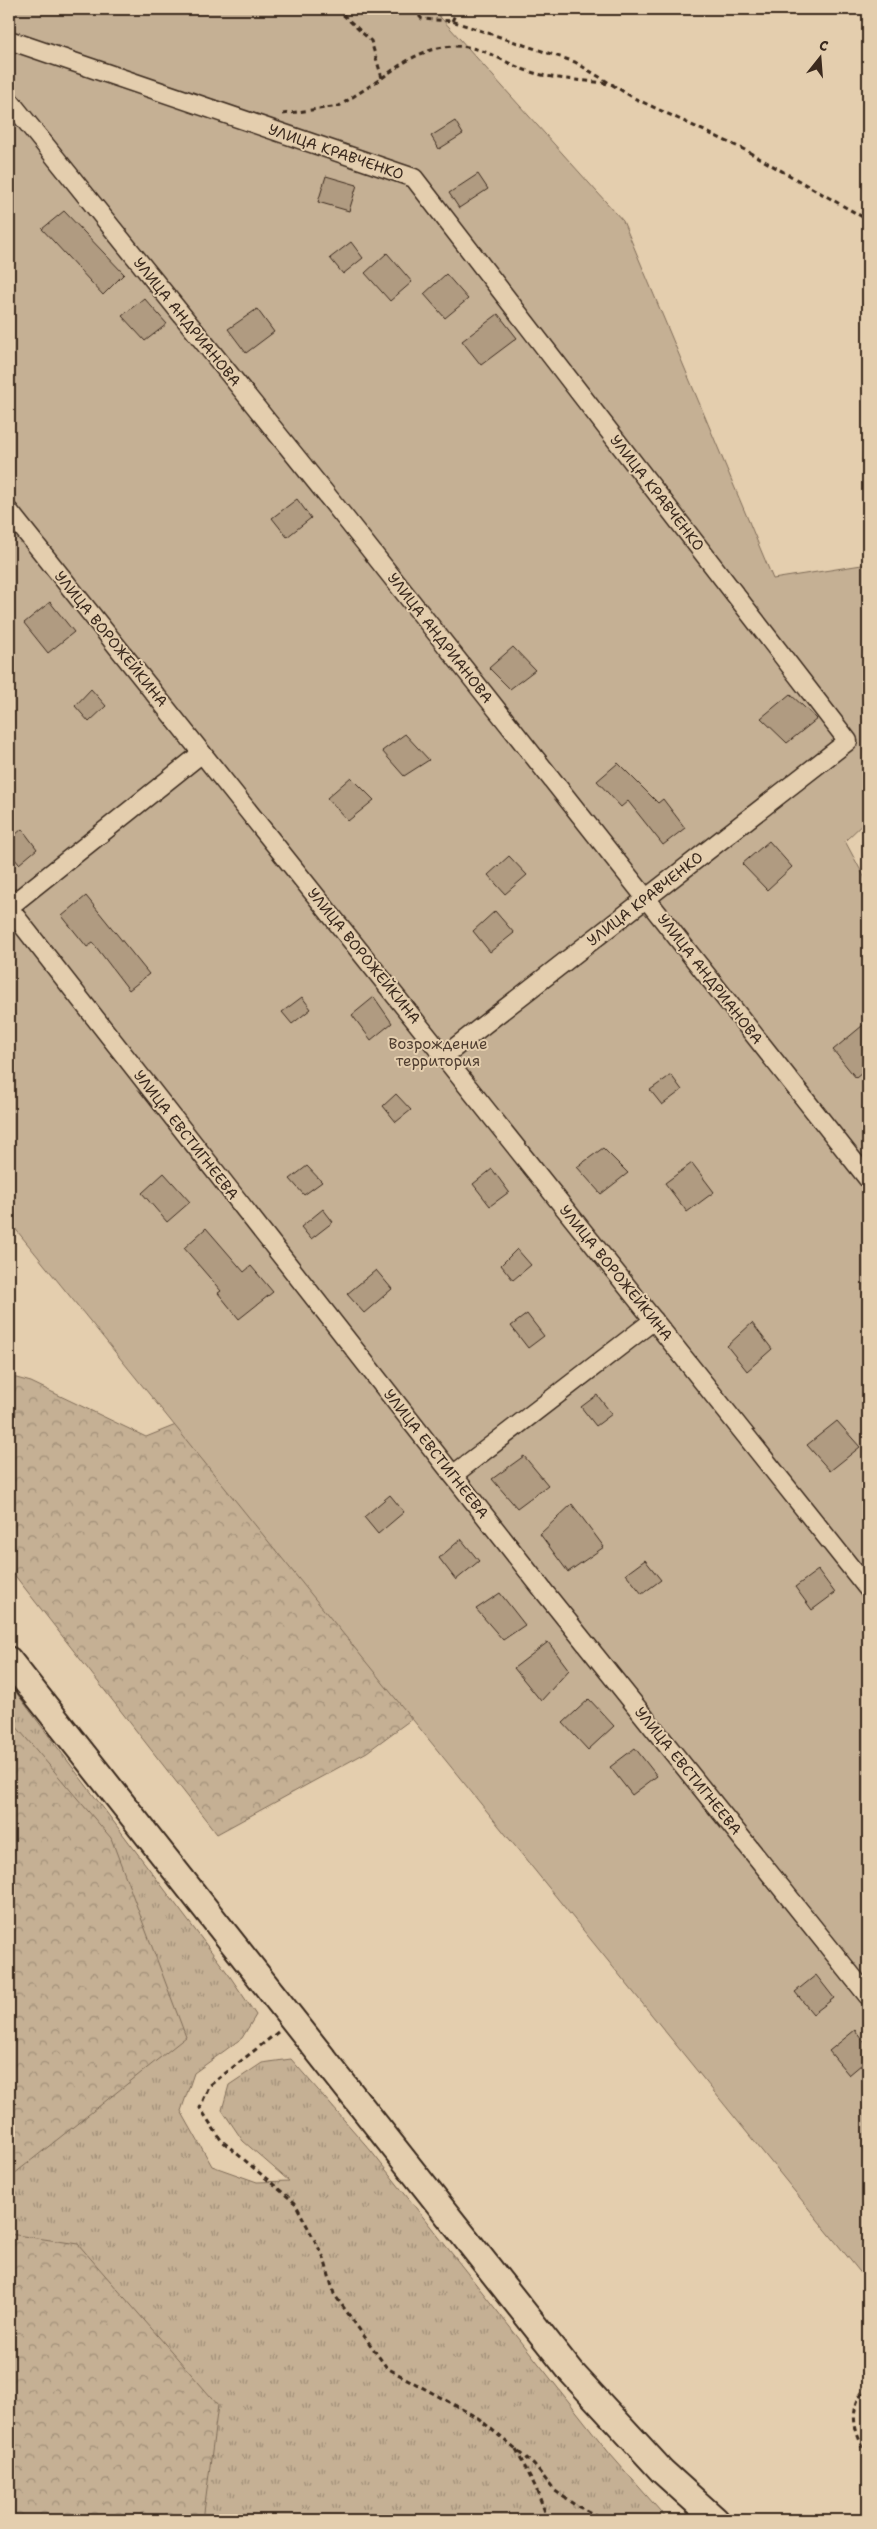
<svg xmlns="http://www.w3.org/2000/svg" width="877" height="2529" font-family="'Shantell Sans',sans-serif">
<defs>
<pattern id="grass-tufts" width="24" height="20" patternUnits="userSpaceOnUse" patternTransform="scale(1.25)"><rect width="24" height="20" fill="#c5b094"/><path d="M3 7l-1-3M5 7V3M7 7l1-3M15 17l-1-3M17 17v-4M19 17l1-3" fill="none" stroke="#a18f78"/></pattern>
<pattern id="forest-crowns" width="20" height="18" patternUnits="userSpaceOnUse" patternTransform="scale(1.25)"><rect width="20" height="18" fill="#c5b094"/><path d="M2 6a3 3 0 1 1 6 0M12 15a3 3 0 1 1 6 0" fill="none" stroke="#a18f78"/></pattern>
</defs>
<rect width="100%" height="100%" fill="#e4ceae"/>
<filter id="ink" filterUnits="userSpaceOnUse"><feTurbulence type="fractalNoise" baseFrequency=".02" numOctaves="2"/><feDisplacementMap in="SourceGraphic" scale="10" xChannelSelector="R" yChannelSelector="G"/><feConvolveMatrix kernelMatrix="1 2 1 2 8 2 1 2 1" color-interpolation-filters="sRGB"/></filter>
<g filter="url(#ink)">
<path fill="url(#grass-tufts)" stroke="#806d59" d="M9,1683L229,1975L256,2015L242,2038L194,2073L181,2111L212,2166L257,2182L289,2181L243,2141L222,2110L229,2085L262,2063L291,2059L371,2151L610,2454L668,2520H9Z"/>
<g fill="url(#forest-crowns)" stroke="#806d59">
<path d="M320,1367L451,1690L367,1752L217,1834L9,1568V1376L31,1382L146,1437Z"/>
<path d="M9,1718L111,1838L186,2037L9,2178Z"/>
<path d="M9,2234L78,2244L218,2405L203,2520H9Z"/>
</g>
<path fill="#c5b094" stroke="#806d59" d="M9,9H433L623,221L773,579L868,564V819L845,841L868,884V2282L9,1221Z"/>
<g fill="#b09b81" stroke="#3b2a1e">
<path d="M455,121L463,134L439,149L431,136Z"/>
<path d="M478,174L488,189L459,208L449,193Z"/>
<path d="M326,176L357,185L349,211L318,202Z"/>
<path d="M64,211L124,274L103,295L42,229Z"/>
<path d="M351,242L363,258L343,274L330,258Z"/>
<path d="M387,253L412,282L390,301L365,273Z"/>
<path d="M446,274L468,299L445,318L424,294Z"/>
<path d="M144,298L167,324L145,341L122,316Z"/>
<path d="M257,309L274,332L246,353L228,329Z"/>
<path d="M498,314L517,338L481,365L462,341Z"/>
<path d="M297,499L311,518L287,537L272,518Z"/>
<path d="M50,602L74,632L48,653L24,623Z"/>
<path d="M513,647L535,670L510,689L489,668Z"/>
<path d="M91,689L106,706L89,722L75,706Z"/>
<path d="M790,694L817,719L787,743L761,718Z"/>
<path d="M405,734L429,760L404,776L382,751Z"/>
<path d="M618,763L658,803L663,799L685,828L663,845L628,801L621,807L597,781Z"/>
<path d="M351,777L374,800L348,821L327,798Z"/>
<path d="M22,829L37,849L19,864L9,852V840Z"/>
<path d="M769,841L792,867L767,890L742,864Z"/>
<path d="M509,856L527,875L505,894L488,875Z"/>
<path d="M86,896L149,974L129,990L93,943L87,947L62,916Z"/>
<path d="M495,911L514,933L490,952L473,931Z"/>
<path d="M302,997L311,1009L292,1024L282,1012Z"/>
<path d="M374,997L392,1023L371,1040L352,1015Z"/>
<path d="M868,1021V1068L856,1078L833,1050Z"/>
<path d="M671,1075L682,1090L662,1105L650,1090Z"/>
<path d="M396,1094L411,1110L396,1122L383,1106Z"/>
<path d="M603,1148L628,1173L601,1194L577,1167Z"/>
<path d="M692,1163L714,1192L687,1212L665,1183Z"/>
<path d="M307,1166L322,1182L304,1195L290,1179Z"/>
<path d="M492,1169L509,1192L490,1206L473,1184Z"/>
<path d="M164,1173L190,1202L167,1222L142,1193Z"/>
<path d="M323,1209L333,1222L311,1239L301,1227Z"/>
<path d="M206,1228L244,1272L251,1266L273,1292L239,1319L218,1293L221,1291L184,1248Z"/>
<path d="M517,1249L531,1265L513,1280L501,1265Z"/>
<path d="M376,1270L392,1289L364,1313L347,1294Z"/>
<path d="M527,1314L544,1336L528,1348L511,1326Z"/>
<path d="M752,1323L772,1349L747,1371L727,1346Z"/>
<path d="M597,1395L612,1414L596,1426L581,1407Z"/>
<path d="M837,1421L860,1447L830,1471L807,1445Z"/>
<path d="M524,1456L548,1485L517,1508L492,1479Z"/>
<path d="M390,1495L404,1512L378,1534L364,1517Z"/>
<path d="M572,1504L604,1547L568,1572L540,1534Z"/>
<path d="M461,1539L479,1561L456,1580L439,1558Z"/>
<path d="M645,1560L661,1580L642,1594L626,1574Z"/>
<path d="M818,1570L835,1593L812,1610L795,1587Z"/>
<path d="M500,1593L525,1625L503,1640L476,1609Z"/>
<path d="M548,1642L569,1670L541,1701L514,1668Z"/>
<path d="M589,1699L614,1726L588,1750L563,1723Z"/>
<path d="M635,1748L657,1776L632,1795L610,1767Z"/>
<path d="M816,1975L834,1998L813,2014L795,1992Z"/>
<path d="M855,2030L868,2047V2059L849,2075L829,2051Z"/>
</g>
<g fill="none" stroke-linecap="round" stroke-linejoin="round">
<defs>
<g id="street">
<path d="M9,40L414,178L848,741L444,1056"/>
<path d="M9,100L346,519L868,1179"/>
<path d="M9,511L868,1589"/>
<path d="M9,907L202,753"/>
<path d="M9,908L546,1594L868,1996"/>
<path d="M453,1475L654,1320"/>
</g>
<path id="secondary" d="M9,1660L572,2373L662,2471L716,2520"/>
</defs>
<use href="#street" stroke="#3b2a1e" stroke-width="21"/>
<use href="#secondary" stroke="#3b2a1e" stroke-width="29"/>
<g stroke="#3b2a1e" stroke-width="3" stroke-dasharray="5 4" stroke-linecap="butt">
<path d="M413,9L422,19L452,21L575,62L634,98L745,150L868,220"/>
<path d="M452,21L458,9"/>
<path d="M382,78C408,58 438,40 472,48C491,52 509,65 528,71C556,81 586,79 614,85"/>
<path d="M283,114L339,106L382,78L371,41L337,9"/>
<path d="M278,2032L209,2086L200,2108L221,2140L295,2203L324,2258L334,2294L387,2368L478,2418L534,2465L554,2490L575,2505L606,2520"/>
<path d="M868,2385C847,2407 853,2433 868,2455"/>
<path d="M516,2450L536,2488L548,2520"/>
</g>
<use href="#street" stroke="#e4ceae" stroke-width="18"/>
<use href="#secondary" stroke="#e4ceae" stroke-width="25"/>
</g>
</g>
<g text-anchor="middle" stroke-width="4" stroke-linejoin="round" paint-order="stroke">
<g font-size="15" fill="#3b2a1e" stroke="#e4ceae">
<text transform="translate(336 152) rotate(19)" y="5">УЛИЦА КРАВЧЕНКО</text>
<text transform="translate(187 322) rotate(51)" y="5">УЛИЦА АНДРИАНОВА</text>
<text transform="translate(657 493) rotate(52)" y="5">УЛИЦА КРАВЧЕНКО</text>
<text transform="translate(440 638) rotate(52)" y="5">УЛИЦА АНДРИАНОВА</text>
<text transform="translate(111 639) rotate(51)" y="5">УЛИЦА ВОРОЖЕЙКИНА</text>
<text transform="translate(645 899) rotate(-38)" y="5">УЛИЦА КРАВЧЕНКО</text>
<text transform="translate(364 956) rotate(51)" y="5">УЛИЦА ВОРОЖЕЙКИНА</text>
<text transform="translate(710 979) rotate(52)" y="5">УЛИЦА АНДРИАНОВА</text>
<text transform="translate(186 1135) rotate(52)" y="5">УЛИЦА ЕВСТИГНЕЕВА</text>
<text transform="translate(616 1273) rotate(51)" y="5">УЛИЦА ВОРОЖЕЙКИНА</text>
<text transform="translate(436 1454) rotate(52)" y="5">УЛИЦА ЕВСТИГНЕЕВА</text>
<text transform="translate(688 1771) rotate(51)" y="5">УЛИЦА ЕВСТИГНЕЕВА</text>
</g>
<g font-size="15" fill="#503e30" stroke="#e4ceae">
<text x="438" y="1049">Возрождение<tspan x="438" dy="17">территория</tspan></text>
</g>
</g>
<rect width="877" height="2529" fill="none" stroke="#e4ceae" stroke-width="30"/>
<rect x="15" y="15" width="847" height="2499" fill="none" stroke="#3b2a1e" stroke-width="2" filter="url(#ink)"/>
<g transform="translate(820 58) rotate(17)" stroke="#e4ceae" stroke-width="4" paint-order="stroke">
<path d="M0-4L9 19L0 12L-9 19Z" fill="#3b2a1e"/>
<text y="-8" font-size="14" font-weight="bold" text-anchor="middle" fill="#3b2a1e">С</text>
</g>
</svg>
